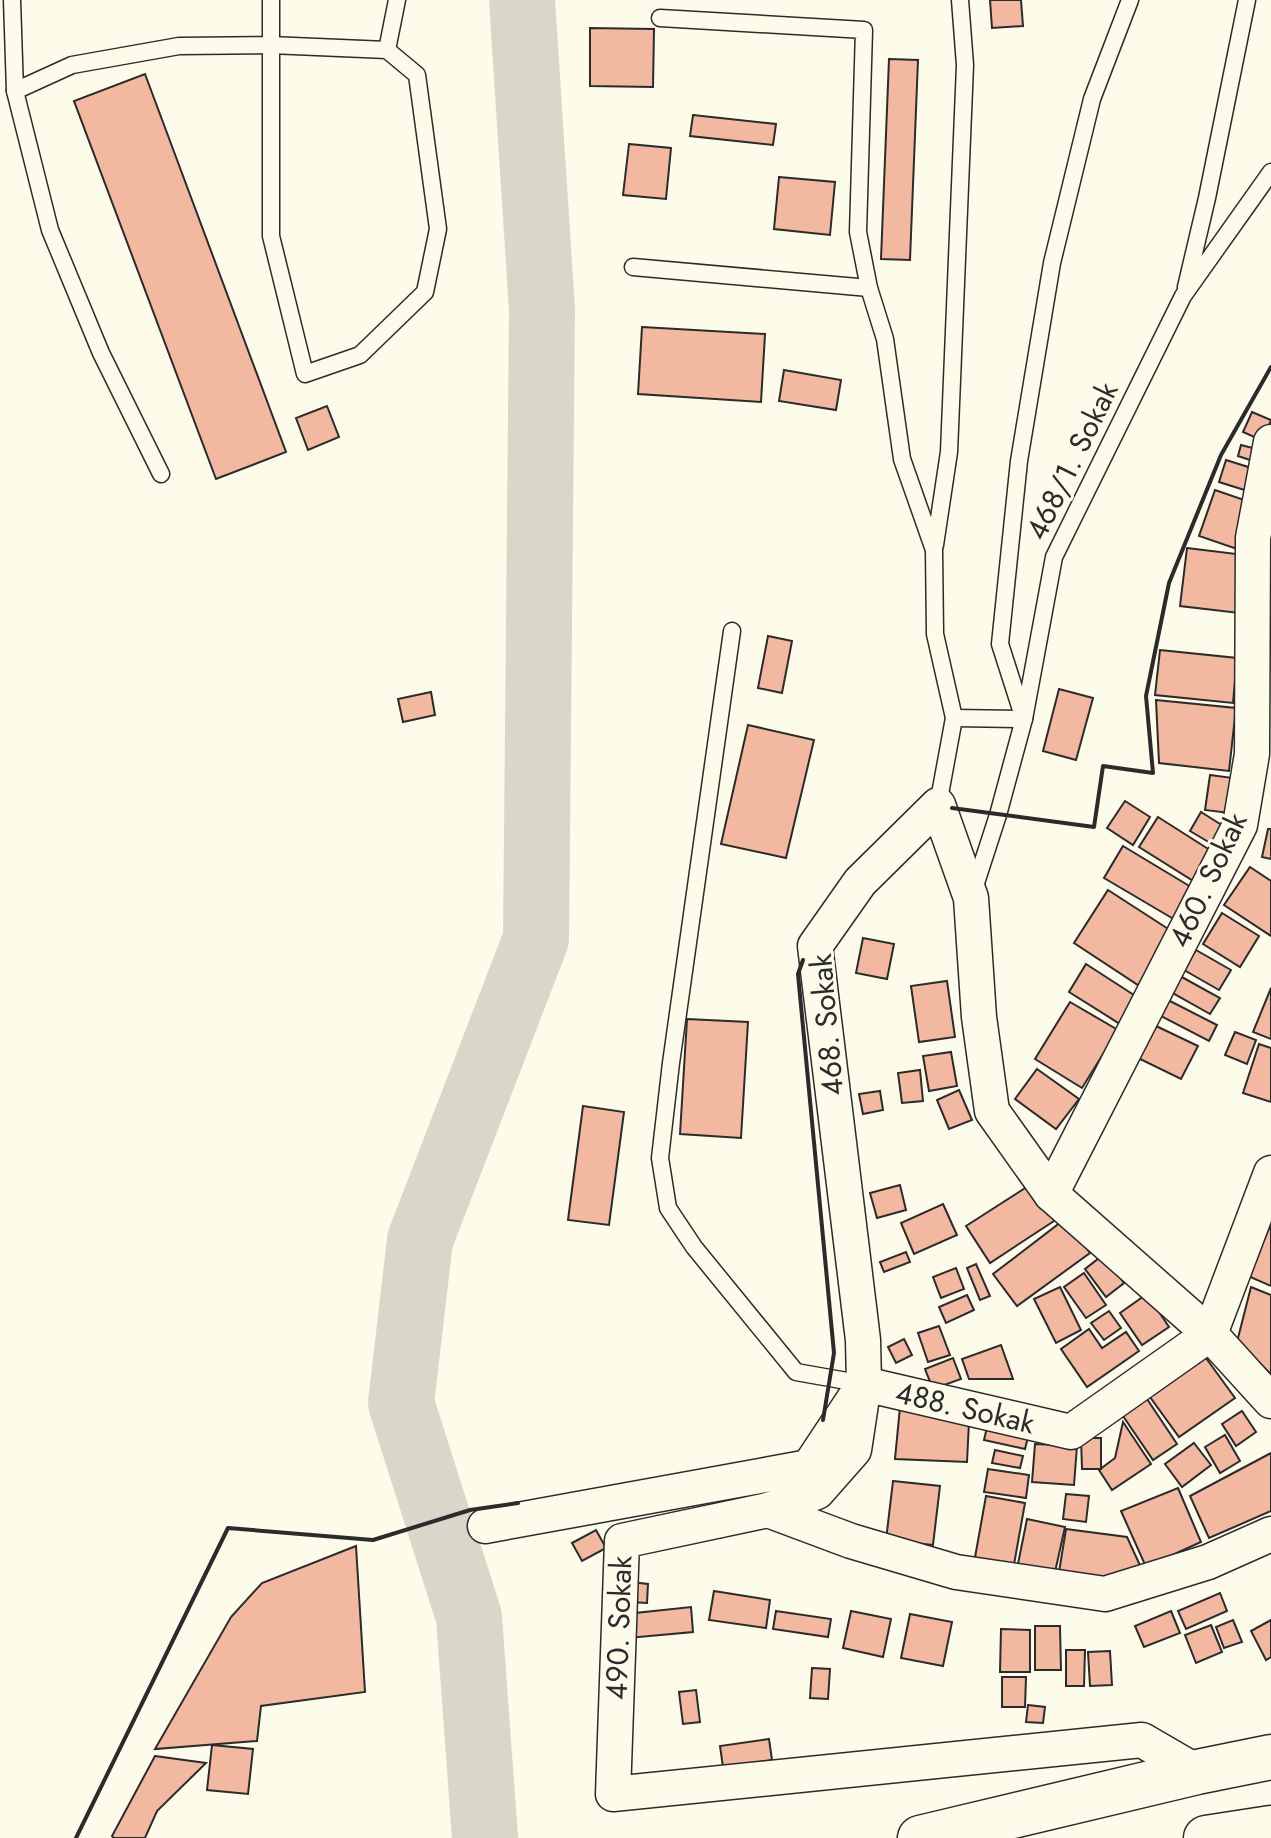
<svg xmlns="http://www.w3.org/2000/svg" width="1271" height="1838" font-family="Jost,sans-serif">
<rect width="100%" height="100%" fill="#fdfbea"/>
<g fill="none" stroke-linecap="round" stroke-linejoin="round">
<path stroke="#d8d7c9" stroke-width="66" d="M485,1838L469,1617L401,1403L420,1240L536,939L542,310L522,0"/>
</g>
<g fill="#f2b8a0" stroke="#2b2b2b" stroke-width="2">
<path d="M990,0H1021L1023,26L992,28Z"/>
<path d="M590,28L654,29L653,87L590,86Z"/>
<path d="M889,59L918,60L910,260L881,259Z"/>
<path d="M145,74L286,452L216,479L74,101Z"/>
<path d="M693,115L776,124L773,145L690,136Z"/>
<path d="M629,144L671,148L666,199L623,195Z"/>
<path d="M779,177L835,182L830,235L774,229Z"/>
<path d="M642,327L765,334L761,402L638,394Z"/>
<path d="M784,370L841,380L836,410L779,401Z"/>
<path d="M327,406L339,437L308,450L296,418Z"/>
<path d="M1252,412L1271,420L1263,441L1243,432Z"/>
<path d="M1241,445L1260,450L1256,462L1238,456Z"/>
<path d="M1226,460L1261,471L1254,493L1219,482Z"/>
<path d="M1215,490L1253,503L1237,549L1199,536Z"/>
<path d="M1187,548L1245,555L1239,613L1180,606Z"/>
<path d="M768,636L792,641L782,693L758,688Z"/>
<path d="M1160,650L1237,658L1233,703L1155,695Z"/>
<path d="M1059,689L1093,698L1076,760L1043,751Z"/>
<path d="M431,692L435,715L403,722L398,699Z"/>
<path d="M1156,700L1236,708L1229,771L1159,763Z"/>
<path d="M748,725L814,740L786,858L721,844Z"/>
<path d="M1210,775L1233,778L1229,813L1205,810Z"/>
<path d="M1125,801L1150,817L1133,845L1107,828Z"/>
<path d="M1201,812L1228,829L1217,847L1190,831Z"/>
<path d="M1158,817L1213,852L1195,882L1139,847Z"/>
<path d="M1268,829H1271V859L1262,857Z"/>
<path d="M1123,846L1196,890L1177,921L1104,878Z"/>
<path d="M1250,867L1271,881V936L1224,905Z"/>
<path d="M1108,890L1176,934L1141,987L1074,943Z"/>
<path d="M1222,913L1259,936L1240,967L1203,944Z"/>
<path d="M863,938L894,944L887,979L856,973Z"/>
<path d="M1196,950L1231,970L1219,990L1184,970Z"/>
<path d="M1086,964L1137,997L1120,1024L1069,992Z"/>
<path d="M1180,976L1220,998L1210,1014L1171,992Z"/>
<path d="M947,981L955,1037L919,1042L911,986Z"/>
<path d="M1271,988V1039L1253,1032Z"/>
<path d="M1168,1000L1217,1025L1209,1041L1159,1015Z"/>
<path d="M1070,1002L1118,1030L1082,1088L1035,1059Z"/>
<path d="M687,1019L748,1022L741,1138L680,1134Z"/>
<path d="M1154,1025L1198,1046L1181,1079L1138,1058Z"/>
<path d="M1235,1032L1256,1040L1247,1064L1225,1055Z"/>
<path d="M1259,1044L1271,1048V1102L1243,1093Z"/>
<path d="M951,1052L957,1086L929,1091L923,1056Z"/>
<path d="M1037,1069L1079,1099L1056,1129L1015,1099Z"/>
<path d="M920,1070L923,1101L902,1103L898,1073Z"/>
<path d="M959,1090L972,1120L949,1129L937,1100Z"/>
<path d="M880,1091L883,1110L863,1114L859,1094Z"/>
<path d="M583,1106L624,1112L609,1225L568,1220Z"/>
<path d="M1033,1183L1057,1219L990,1263L966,1226Z"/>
<path d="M900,1185L906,1210L877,1218L870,1193Z"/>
<path d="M943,1204L957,1235L914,1254L901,1223Z"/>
<path d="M1065,1219L1090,1253L1017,1306L993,1274Z"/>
<path d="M1271,1224V1286L1248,1276Z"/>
<path d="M906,1252L910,1262L884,1272L880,1262Z"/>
<path d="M1103,1255L1124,1283L1106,1297L1085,1269Z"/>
<path d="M976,1264L990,1296L980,1300L967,1268Z"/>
<path d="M956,1268L964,1289L941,1298L933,1277Z"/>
<path d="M1084,1273L1106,1305L1086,1318L1064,1287Z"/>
<path d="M1060,1287L1081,1330L1056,1343L1034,1299Z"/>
<path d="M1251,1287L1271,1295V1374L1237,1342Z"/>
<path d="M1147,1294L1169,1327L1142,1345L1120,1313Z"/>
<path d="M967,1295L974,1310L946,1323L939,1307Z"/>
<path d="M1109,1311L1121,1328L1104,1340L1091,1323Z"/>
<path d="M939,1326L950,1355L928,1362L918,1333Z"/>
<path d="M1089,1329L1102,1348L1126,1332L1139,1351L1087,1387L1061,1349Z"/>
<path d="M904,1339L912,1355L896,1363L888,1347Z"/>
<path d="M1001,1345L1013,1379H969L962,1359Z"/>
<path d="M953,1358L961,1379L933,1389L925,1369Z"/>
<path d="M1206,1358L1235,1398L1179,1437L1150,1397Z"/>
<path d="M1147,1399L1177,1444L1153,1460L1123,1416Z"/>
<path d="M900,1407L969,1422L967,1462L895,1459Z"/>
<path d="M1242,1411L1256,1432L1236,1446L1222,1424Z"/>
<path d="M1123,1422L1151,1464L1112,1490L1099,1470L1115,1458Z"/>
<path d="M988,1423L1029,1433L1025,1449L984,1440Z"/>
<path d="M1225,1435L1240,1461L1220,1473L1205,1447Z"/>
<path d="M1081,1438H1101V1469H1082Z"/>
<path d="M1194,1443L1211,1465L1182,1487L1165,1464Z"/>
<path d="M1035,1444L1077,1446L1074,1485L1032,1482Z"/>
<path d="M995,1450L1023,1456L1020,1468L992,1463Z"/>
<path d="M1271,1453V1511L1209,1538L1190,1496Z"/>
<path d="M988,1469L1029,1475L1026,1498L984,1492Z"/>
<path d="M893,1481L940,1486L933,1545L886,1540Z"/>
<path d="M1178,1488L1201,1542L1146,1567L1121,1511Z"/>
<path d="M1066,1494L1089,1496L1086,1522L1063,1519Z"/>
<path d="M986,1496L1025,1503L1013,1570L974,1563Z"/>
<path d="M1027,1519L1065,1527L1055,1572L1018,1564Z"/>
<path d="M1066,1529L1127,1537L1144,1574L1121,1580L1059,1572Z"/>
<path d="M596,1530L606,1548L582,1561L572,1543Z"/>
<path d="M356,1546L365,1692L261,1706L257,1741L155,1749L231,1617L262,1583Z"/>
<path d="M631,1582L648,1584L647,1603L629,1602Z"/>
<path d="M714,1591L770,1600L766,1628L709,1620Z"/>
<path d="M1220,1593L1227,1611L1186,1629L1178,1611Z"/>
<path d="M691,1607L693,1632L628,1638L626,1614Z"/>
<path d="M776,1611L831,1619L828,1637L773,1629Z"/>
<path d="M851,1611L891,1619L883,1657L843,1648Z"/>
<path d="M1171,1611L1180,1633L1144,1647L1135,1626Z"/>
<path d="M910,1614L952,1622L943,1666L901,1658Z"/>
<path d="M1233,1620L1242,1642L1224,1648L1216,1627Z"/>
<path d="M1271,1620V1657L1266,1660L1251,1631Z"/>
<path d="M1211,1625L1222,1652L1196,1663L1185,1635Z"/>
<path d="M1035,1626H1060L1061,1670H1035Z"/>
<path d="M1001,1629L1030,1630V1672H1000Z"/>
<path d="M1066,1650H1085L1084,1686H1066Z"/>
<path d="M1110,1651L1112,1685L1090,1686L1088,1652Z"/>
<path d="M812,1668L830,1669L828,1699L810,1698Z"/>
<path d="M1002,1677H1026L1025,1707H1002Z"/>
<path d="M696,1690L700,1722L683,1724L679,1692Z"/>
<path d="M1028,1705L1045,1707L1043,1723L1026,1722Z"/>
<path d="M769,1739L772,1760L723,1767L720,1746Z"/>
<path d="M212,1745L253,1749L248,1794L207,1790Z"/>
<path d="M155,1756L206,1763L157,1811L145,1838H114L112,1836Z"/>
</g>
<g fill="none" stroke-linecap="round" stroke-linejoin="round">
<defs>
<g id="service">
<path d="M12,0L15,91"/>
<path d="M660,18L864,30L858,232L869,288L885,339L902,459L934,550L935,634L954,718L938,805"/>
<path d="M387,50L397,0"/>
<path d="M633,267L869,288"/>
<path d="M1186,287L1207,198L1247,0"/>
<path d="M161,474L101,353L50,230L15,91L72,65L179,46L270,45L387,50L417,75L438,229L425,292L360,355L305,374L271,236V0"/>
<path d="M935,545L949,452L965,65L960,0"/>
<path d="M732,631L671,1063L660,1158L668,1208L694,1247L796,1372L864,1384"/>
<path d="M954,718L1024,719L1000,644L1019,461L1052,263L1092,99L1130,0"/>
<path d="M974,889L998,815L1024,719L1054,557L1183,296L1271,172"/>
</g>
<g id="minor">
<path d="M1051,1194L1240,825L1252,754L1253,538L1271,442"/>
<path d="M768,1510L817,1492L854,1450L864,1384L1071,1432L1210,1334L1271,1173"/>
<path d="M485,1526L809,1467L864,1384L863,1340L815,946L860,882L938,805L971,898L979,1017L992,1111L1051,1194L1210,1334L1271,1401"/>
<path d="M1197,1772L1142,1740L613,1794L622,1541L768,1510L851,1541L956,1572L1105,1594L1208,1562L1271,1534"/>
</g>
<g id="primary">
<path d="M920,1838L1197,1772L1271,1757"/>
<path d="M1206,1838L1271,1828"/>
</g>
</defs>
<use href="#service" stroke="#2b2b2b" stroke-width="19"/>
<use href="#minor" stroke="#2b2b2b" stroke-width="37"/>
<use href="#primary" stroke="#2b2b2b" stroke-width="47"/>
<use href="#service" stroke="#fdfbea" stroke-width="16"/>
<use href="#minor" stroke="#fdfbea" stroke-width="34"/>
<use href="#primary" stroke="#fdfbea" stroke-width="44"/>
<g stroke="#2b2b2b" stroke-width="4">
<path d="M952,808L1094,827L1103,766L1153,773L1146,696L1169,583L1221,455L1271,367"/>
<path d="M803,960L798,974L834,1353L823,1420"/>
<path d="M76,1838L228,1528L373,1540L470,1510L518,1503"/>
</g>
</g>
<g text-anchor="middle" stroke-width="6" stroke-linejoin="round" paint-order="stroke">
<g font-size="30" fill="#2b2b2b" stroke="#fdfbea">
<text transform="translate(1072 461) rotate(-64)" y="10">468/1. Sokak</text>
<text transform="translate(1208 880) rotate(-65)" y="10">460. Sokak</text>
<text transform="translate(827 1025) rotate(-95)" y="10">468. Sokak</text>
<text transform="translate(965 1408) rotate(13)" y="10">488. Sokak</text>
<text transform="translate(619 1628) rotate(-88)" y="10">490. Sokak</text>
</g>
</g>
</svg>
